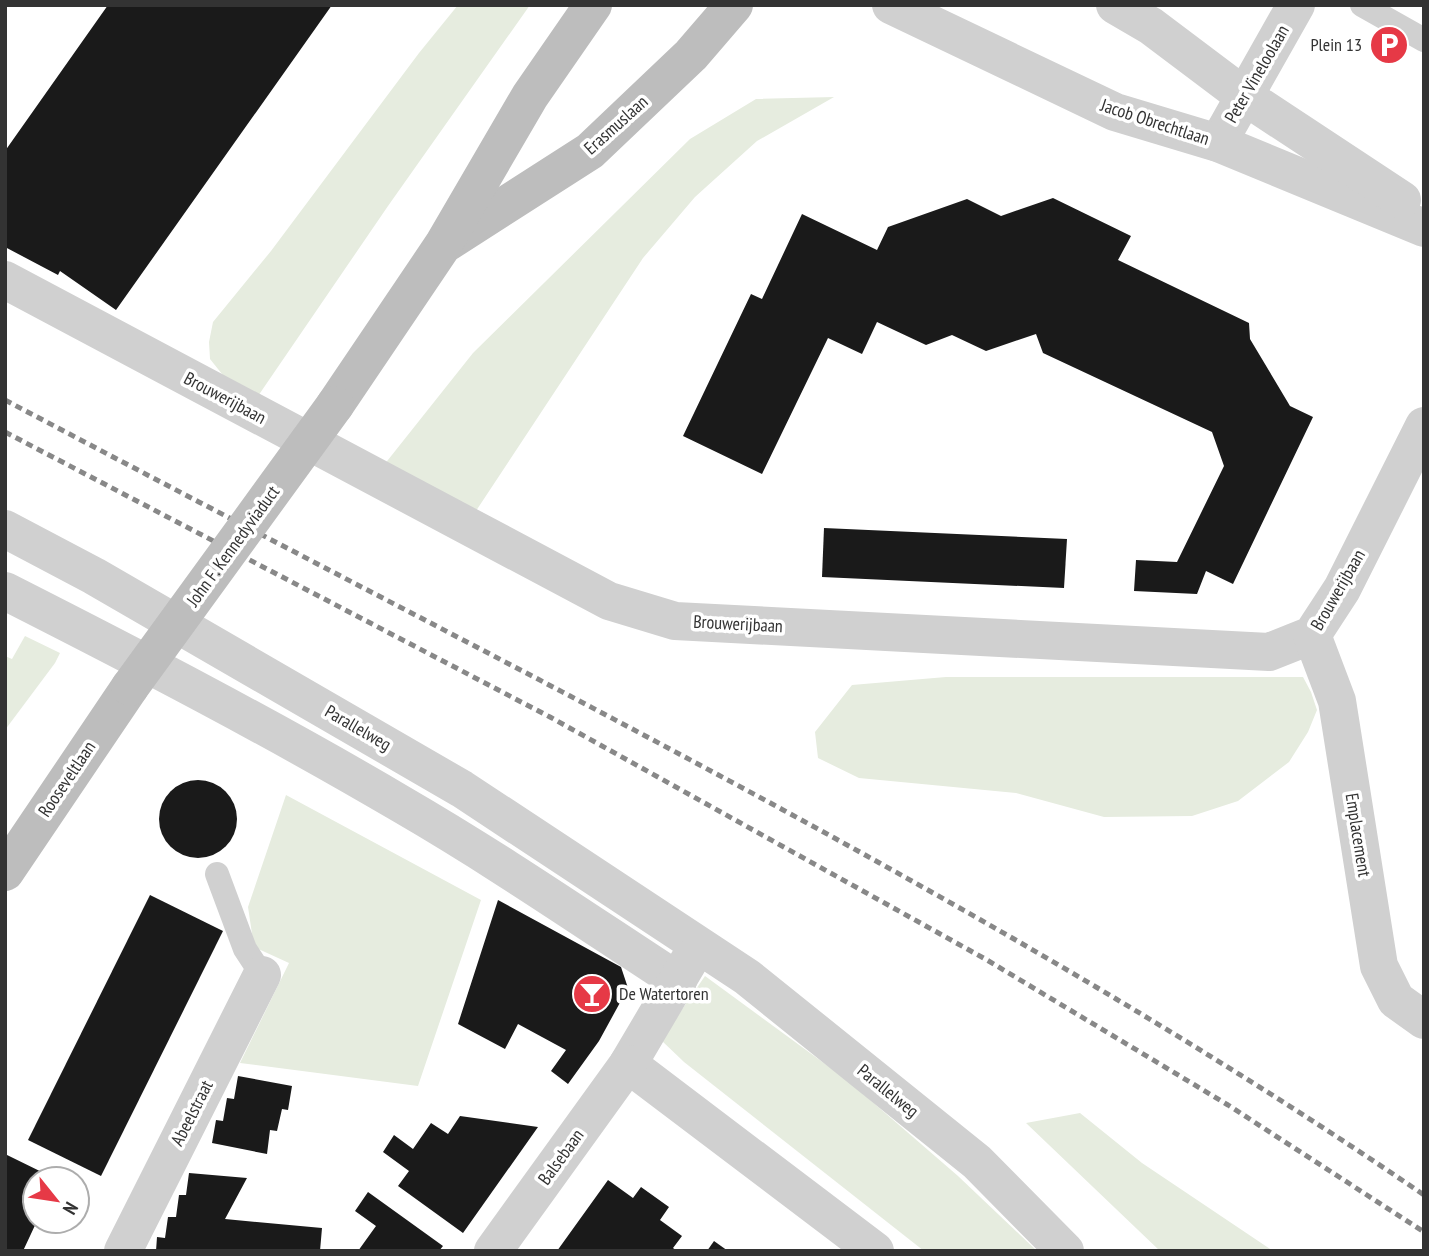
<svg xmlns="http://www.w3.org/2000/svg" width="1429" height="1256" font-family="'PT Sans Narrow',sans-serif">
<rect width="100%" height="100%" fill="#fff"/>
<g fill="#e6ecdf">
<path d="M458,5H530L388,206L256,399L230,384L210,359L209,342L213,322L271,251L419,53Z"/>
<path d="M834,97L757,141L695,197L643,258L470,520L380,470L473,353L690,139L756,99Z"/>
<path d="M25,636L60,653L55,663L5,730V656L12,659Z"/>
<path d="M946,677H1303L1311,692L1317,710L1308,732L1289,762L1238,801L1192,816L1104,817L1016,793L859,778L818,758L815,732L852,685Z"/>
<path d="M286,795L481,900L418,1086L240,1063L289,963L254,947L248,907Z"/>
<path d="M705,976L847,1080L958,1176L1037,1251H924L684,1062L661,1040Z"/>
<path d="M1080,1113L1142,1163L1273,1251H1160L1026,1123Z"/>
</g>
<g fill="#1a1a1a">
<path d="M108,5H332L116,310L60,271L58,275L5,247V151Z"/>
<path d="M1053,198L1131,236L1118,260L1249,323L1250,339L1290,406L1313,417L1233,584L1206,571L1197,594L1134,591L1136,560L1177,562L1224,466L1212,432L1043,353L1036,334L986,351L952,335L926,345L877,322L862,354L828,338L762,474L683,436L751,294L762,299L802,214L877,250L888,227L967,199L1001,216Z"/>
<path d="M824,528L1067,539L1064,588L822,577Z"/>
<circle cx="198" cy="819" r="39"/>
<path d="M150,895L223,931L101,1176L28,1140Z"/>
<path d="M498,900L621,967L628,988L599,1041L568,1084L551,1071L566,1050L518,1024L505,1049L458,1024Z"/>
<path d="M238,1076L292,1086L288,1110L282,1109L277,1131L270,1130L267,1154L212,1143L216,1120L223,1121L227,1098L234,1099Z"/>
<path d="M460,1116L538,1127L463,1233L398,1186L409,1171L383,1152L394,1135L413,1149L431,1123L448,1134Z"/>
<path d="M5,1154L56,1179H35L37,1221L23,1251H5Z"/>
<path d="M189,1173L247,1178L225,1219L322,1228L320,1251H156L157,1237L165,1238L168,1217H176L179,1195H186Z"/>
<path d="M608,1180L633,1198L641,1187L669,1207L660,1220L682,1236L673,1248L677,1251H557Z"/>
<path d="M368,1192L443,1246L439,1251H358L376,1226L355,1211Z"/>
<path d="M714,1241L728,1251H707Z"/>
</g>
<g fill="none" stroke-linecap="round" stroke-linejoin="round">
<g stroke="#d0d0d0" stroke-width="24">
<path d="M1362,5L1424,40"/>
<path d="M217,874L245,949L262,975"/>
</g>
<g stroke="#d0d0d0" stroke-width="38">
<path d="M1218,143L1296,5"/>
<path d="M5,280L609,601L675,621L1269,652L1312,635L1342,589L1424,426"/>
<path d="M5,529L94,576L462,789L747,977L977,1162L1065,1251"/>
<path d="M5,591C139,659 272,728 401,804C496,859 586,921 678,981"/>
<path d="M1312,635L1337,701L1379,966L1396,1000L1424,1020"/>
<path d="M690,959L628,1064L875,1251"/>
<path d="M123,1251L262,975"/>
<path d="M493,1251L628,1064"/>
</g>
<g stroke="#d0d0d0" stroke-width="38">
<path d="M891,5L1115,112L1218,143L1424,228"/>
<path d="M1115,5L1151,26L1244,96L1402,200"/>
</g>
<g stroke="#bdbdbd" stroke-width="38">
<path d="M448,242L590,151L691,55L734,5"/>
<path d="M335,405L443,245L530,96L593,5"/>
<path d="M5,872L130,687"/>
</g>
<g stroke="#888" stroke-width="5" stroke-dasharray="7 5" stroke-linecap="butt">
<path d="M5,400C181,493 358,585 534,677C838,837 1140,1001 1424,1195"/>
<path d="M5,432L550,717L987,960L1228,1105L1424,1232"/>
</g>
<path stroke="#bdbdbd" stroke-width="38" d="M130,687L335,405"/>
</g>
<defs>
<symbol id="parking-disc" viewBox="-11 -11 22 22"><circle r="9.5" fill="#e63946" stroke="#fff"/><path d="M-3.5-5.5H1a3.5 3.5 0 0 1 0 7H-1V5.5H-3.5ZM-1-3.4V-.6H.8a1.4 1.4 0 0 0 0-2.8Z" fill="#fff"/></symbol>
<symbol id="bar-disc" viewBox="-11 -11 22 22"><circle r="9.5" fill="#e63946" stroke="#fff"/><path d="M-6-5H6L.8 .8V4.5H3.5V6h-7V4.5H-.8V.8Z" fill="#fff"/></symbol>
</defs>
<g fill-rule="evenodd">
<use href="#parking-disc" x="1367" y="23" width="44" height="44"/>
<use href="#bar-disc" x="570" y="972" width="44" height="44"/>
</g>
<g text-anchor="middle" stroke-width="7" stroke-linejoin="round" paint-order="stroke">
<g font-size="18" fill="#333" stroke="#fff" text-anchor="end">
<text x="1362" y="51">Plein 13</text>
<text x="619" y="1000" text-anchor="start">De Watertoren</text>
</g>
<g font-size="18" fill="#333" stroke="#fff">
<text transform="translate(1257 74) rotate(-60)" y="6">Peter Vineloolaan</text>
<text transform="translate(1155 122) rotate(18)" y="6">Jacob Obrechtlaan</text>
<text transform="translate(616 125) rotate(-42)" y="6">Erasmuslaan</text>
<text transform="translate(225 398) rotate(28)" y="6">Brouwerijbaan</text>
<text transform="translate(233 546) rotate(-54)" y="6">John F. Kennedyviaduct</text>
<text transform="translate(1338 590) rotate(-60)" y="6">Brouwerijbaan</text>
<text transform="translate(738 624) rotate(3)" y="6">Brouwerijbaan</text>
<text transform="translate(358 728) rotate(30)" y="6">Parallelweg</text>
<text transform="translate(67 779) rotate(-56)" y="6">Rooseveltlaan</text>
<text transform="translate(1358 835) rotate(81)" y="6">Emplacement</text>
<text transform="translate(888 1091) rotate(39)" y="6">Parallelweg</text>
<text transform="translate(192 1113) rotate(-63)" y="6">Abeelstraat</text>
<text transform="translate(561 1157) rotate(-54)" y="6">Balsebaan</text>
</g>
</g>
<rect width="1429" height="1256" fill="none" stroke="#333333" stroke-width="14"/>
<g transform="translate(56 1200) rotate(120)"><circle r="33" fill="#ffffff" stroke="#adadad" stroke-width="2"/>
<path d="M0-5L12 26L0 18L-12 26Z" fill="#e63946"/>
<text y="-10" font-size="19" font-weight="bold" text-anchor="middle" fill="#333333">N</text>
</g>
</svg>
